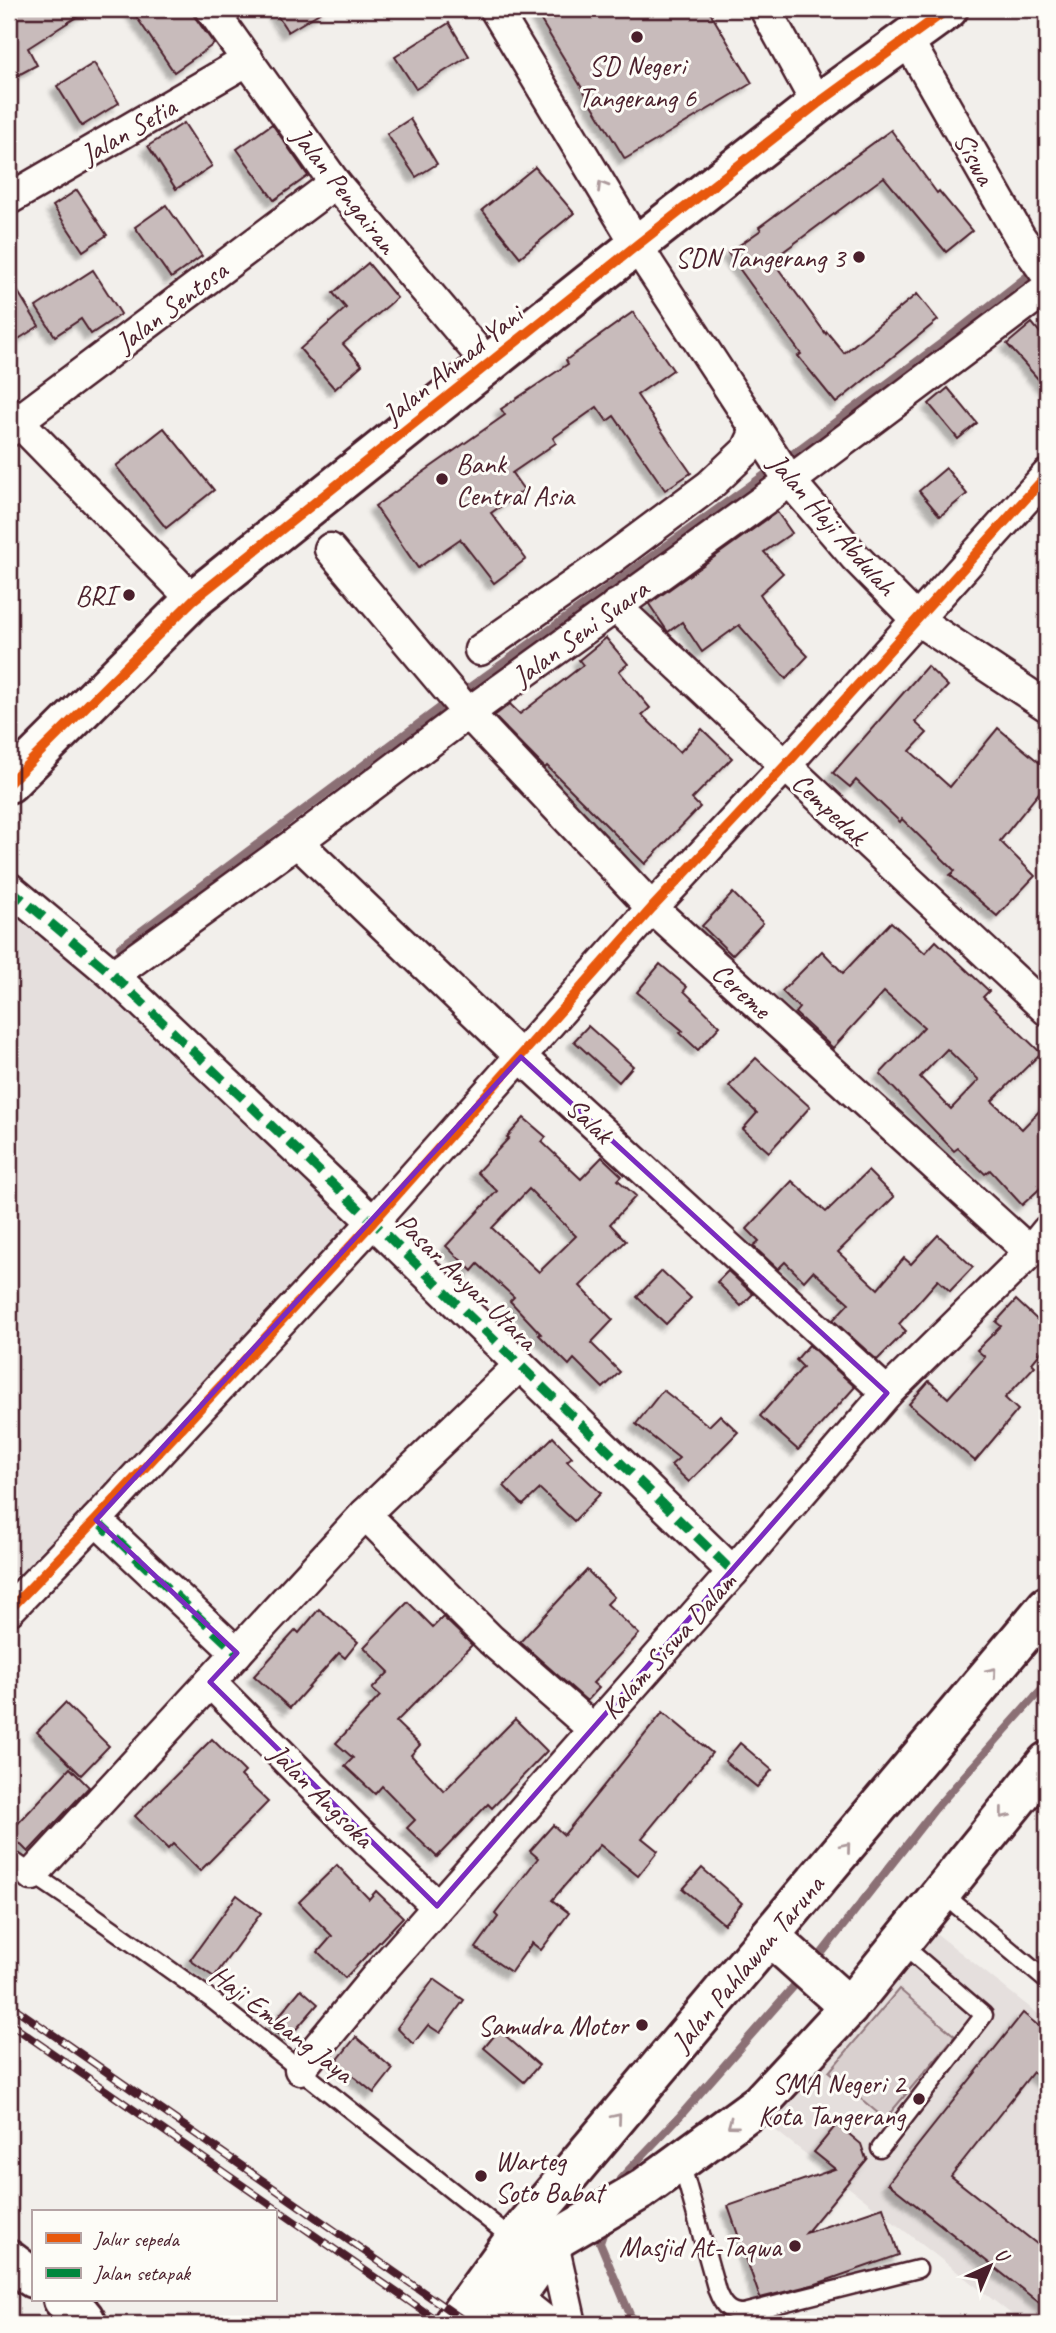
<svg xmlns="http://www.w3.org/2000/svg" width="1056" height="2333" font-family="Caveat,sans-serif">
<defs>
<filter id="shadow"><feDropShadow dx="-6" dy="6" stdDeviation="2" flood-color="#0004"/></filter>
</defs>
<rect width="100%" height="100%" fill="#f2efeb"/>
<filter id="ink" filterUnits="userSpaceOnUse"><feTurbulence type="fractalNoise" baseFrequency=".0143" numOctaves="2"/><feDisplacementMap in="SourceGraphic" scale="14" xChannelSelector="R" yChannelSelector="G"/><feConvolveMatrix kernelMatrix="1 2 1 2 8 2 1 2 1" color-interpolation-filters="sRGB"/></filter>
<g filter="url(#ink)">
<g fill="#e5dfdd">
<path d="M23,907L359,1226L9,1593V922Z"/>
<path d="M927,1926L1047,2021V2324H1024L770,2126Z"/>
</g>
<path fill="#d9d0cf" stroke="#92787d" stroke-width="2" d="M899,1989L955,2036L885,2119L829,2072Z"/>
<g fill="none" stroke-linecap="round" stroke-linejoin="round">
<g stroke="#8b6f75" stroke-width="8">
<path d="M460,694L748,487L947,339L1035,270"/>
<path d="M120,947L449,701"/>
<path d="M814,1963L935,1809L1047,1683"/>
<path d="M617,2189L620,2179L680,2116L801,1978"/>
<path d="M606,2225L600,2243L634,2324"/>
</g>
</g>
<g fill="#c8bbbb" stroke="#4a1f2b" stroke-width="2" fill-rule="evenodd" filter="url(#shadow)">
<path d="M21,9H89L28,48L37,65L9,80V14Z"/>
<path d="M131,9H189L214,44L174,72Z"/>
<path d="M273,9H326L288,32Z"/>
<path d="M534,9H708L752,83L625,159Z"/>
<path d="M449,23L469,56L416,89L395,57Z"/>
<path d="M94,63L119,103L82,126L57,86Z"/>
<path d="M410,119L437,164L416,177L387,134Z"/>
<path d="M184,123L212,166L176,189L148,146Z"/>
<path d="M272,124L308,176L274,200L237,149Z"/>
<path d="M891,130L937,193L939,191L972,231L946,252L884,177L772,260L826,334L827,332L844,353L917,294L938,320L836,403L798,356L801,354L728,253L761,230L759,227Z"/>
<path d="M535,167L574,213L520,257L482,210Z"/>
<path d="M77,190L107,235L83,251L53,206Z"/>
<path d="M166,205L202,256L171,278L135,227Z"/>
<path d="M368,263L397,298L343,344L362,365L335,389L300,349L346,308L333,293Z"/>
<path d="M93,270L121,314L91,334L81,319L55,336L36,307Z"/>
<path d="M9,277L39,326L9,345Z"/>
<path d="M633,312L673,370L637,395L691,473L665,490L614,416L607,421L597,407L553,438L556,443L512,473L524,490L491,513L526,559L494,583L460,539L418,568L375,506L505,415L501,409L568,364L566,360Z"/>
<path d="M1032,323L1047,341V389L1007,344Z"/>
<path d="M948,388L977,423L958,439L929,404Z"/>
<path d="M164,428L214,490L166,528L116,466Z"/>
<path d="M946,468L967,494L940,516L919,491Z"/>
<path d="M777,512L792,533L764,552L783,573L760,594L788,635L808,656L786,679L739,625L702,652L682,622L668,632L649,604Z"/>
<path d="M606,638L628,664L619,671L650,708L642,715L680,752L702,729L732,758L692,799L700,807L645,864L547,766L545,768L494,716L510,704L520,714L583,665L579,660Z"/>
<path d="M927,666L948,686L915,722L927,733L910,751L950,787L998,728L1047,769V783L1000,841L1035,876L997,916L950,875L955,871L902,819L900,822L856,780L850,787L833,773Z"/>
<path d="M733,893L763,923L732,955L702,926Z"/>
<path d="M891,922L925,953L936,941L989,991L983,997L1041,1053L992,1101L1022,1129L1047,1103V1182L1022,1205L990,1170L985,1174L958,1148L954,1151L880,1074L924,1027L884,992L833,1048L795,1013L799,1008L782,991L822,951L843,973ZM947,1049L979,1080L951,1109L920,1077Z"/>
<path d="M660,964L687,987L684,991L720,1026L698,1050L680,1033L683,1031L637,992Z"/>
<path d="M588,1026L633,1066L619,1082L574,1041Z"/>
<path d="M756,1058L810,1107L769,1152L743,1129L757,1113L729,1086Z"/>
<path d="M524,1118L546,1137L542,1142L581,1179L602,1157L622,1176L618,1180L636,1196L610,1224L626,1241L580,1286L613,1320L591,1343L620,1372L603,1388L574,1359L569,1365L539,1335L541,1334L510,1301L514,1297L478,1264L472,1271L446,1246L497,1191L477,1172L509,1138L507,1137ZM529,1189L576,1236L539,1272L492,1228Z"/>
<path d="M868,1171L894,1197L838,1252L878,1289L904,1258L911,1264L938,1235L973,1267L950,1291L938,1280L899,1324L906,1331L877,1360L833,1320L849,1303L813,1271L804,1281L785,1262L778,1269L753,1246L759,1241L747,1229L792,1181L826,1212Z"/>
<path d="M662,1271L691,1298L666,1324L637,1297Z"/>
<path d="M728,1271L753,1294L741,1306L717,1282Z"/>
<path d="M1016,1300L1047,1329V1345L1032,1363L1035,1366L1005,1398L1018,1410L975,1461L909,1404L929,1381L948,1398L985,1357L977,1350L1001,1326L996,1322Z"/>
<path d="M809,1345L855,1387L798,1450L760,1416L803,1367L796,1360Z"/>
<path d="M663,1390L709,1426L720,1415L738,1432L689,1482L671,1465L679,1458L636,1424Z"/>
<path d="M553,1437L572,1457L567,1461L601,1493L574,1521L540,1489L523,1505L504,1486Z"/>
<path d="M587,1570L614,1597L607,1604L639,1634L593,1683L599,1688L587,1701L520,1642Z"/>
<path d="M408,1602L433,1627L443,1617L472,1645L396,1722L420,1745L411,1755L444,1791L515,1719L547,1751L492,1808L488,1804L437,1857L407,1828L415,1820L382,1786L375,1794L345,1766L353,1758L336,1743L380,1696L372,1689L389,1672L364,1647Z"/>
<path d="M319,1609L358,1642L345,1658L339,1653L290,1708L254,1676L296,1630L299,1633Z"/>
<path d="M65,1703L109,1746L81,1775L37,1732Z"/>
<path d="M663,1712L712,1753L642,1838L658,1851L638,1876L600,1845L552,1900L569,1913L541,1950L532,1943L511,1972L476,1948L498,1917L495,1914L538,1858L530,1851L553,1825L564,1835Z"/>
<path d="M212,1739L245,1772L241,1776L268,1802L200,1871L173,1844L168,1849L135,1816Z"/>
<path d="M740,1743L772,1770L757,1787L725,1761Z"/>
<path d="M70,1768L89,1787L28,1852L9,1833Z"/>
<path d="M337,1865L369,1899L376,1891L403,1917L345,1978L318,1952L332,1936L299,1902Z"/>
<path d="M702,1868L742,1903L724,1924L683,1889Z"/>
<path d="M237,1895L261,1913L214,1977L190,1960Z"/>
<path d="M434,1979L464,2000L440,2033L428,2025L413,2044L397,2028Z"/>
<path d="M301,1989L318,2004L286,2041L270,2027Z"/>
<path d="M1023,2013L1047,2033V2084L1033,2072L951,2176L1047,2252V2309L888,2183Z"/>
<path d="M499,2030L539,2065L524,2082L484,2048Z"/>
<path d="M356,2037L393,2069L374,2093L336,2062Z"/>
<path d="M837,2124L861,2144L866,2159L868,2158L806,2233L883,2207L899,2255L816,2284L760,2298L728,2206L835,2169L814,2152Z"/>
</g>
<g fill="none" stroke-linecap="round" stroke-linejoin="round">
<defs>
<g id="lane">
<path d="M9,1858L86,1910L211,1999L514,2240"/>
<path d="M942,1893L1047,1981"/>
<path d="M880,2149L984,2015L900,1943"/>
<path d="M681,2162L717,2291C722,2304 728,2313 743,2313L918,2269"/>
</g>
<g id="street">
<path d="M211,9L335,183L488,364"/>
<path d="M495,9L649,265L790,481L855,557L916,619L1047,706"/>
<path d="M765,9L817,104"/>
<path d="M907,39L1020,237L1047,275"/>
<path d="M9,199L248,60"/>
<path d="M9,412L193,600"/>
<path d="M9,431L18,421L335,183"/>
<path d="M330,549L468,713L652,908L1030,1252"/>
<path d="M615,606L1047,1010"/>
<path d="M480,650L611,559L710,485L747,450L753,437L755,428"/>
<path d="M297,842L521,1057L887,1393"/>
<path d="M9,888L113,975L373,1222L733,1572"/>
<path d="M113,975L297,842L468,713L790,481L1047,288"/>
<path d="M365,1514L491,1640L593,1729"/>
<path d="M96,1520L237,1653"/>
<path d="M9,1610L96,1520L373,1222L652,908L785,766L1047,475"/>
<path d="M210,1682L356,1830L437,1906"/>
<path d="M32,1875L365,1514L520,1365"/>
<path d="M300,2069L381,1971L733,1572L887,1393L1030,1252L1047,1231"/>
<path d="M553,2244L571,2324"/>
<path d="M515,2297L549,2324"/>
</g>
<g id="secondary">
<path d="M9,783L193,600L637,245L817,104L948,9"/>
<path d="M770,1936L849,2007"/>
<path d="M9,2260L33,2278"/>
<path d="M63,2300C72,2306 83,2313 87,2324"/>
<path d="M453,2324L514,2240L1047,1606"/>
<path d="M496,2324L553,2244L560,2237L641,2190L760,2103L849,2007L1047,1762"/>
</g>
</defs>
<use href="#lane" stroke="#4a1f2b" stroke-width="21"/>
<use href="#street" stroke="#4a1f2b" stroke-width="35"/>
<use href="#secondary" stroke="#4a1f2b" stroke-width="44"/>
<use href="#lane" stroke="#fdfcf7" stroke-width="16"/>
<use href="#street" stroke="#fdfcf7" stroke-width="30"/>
<use href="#secondary" stroke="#fdfcf7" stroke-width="38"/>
<defs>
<g id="rail">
<path d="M9,2004L469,2324"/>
<path d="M9,2023L442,2324"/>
</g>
</defs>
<use href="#rail" stroke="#4a1f2b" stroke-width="8"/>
<use href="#rail" stroke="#fdfcf7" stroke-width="5" stroke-dasharray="16" stroke-linecap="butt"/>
<g stroke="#00873e" stroke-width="9" stroke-dasharray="18 9" stroke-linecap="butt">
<path d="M9,888L113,975L373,1222L733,1572"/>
<path d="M96,1520L237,1653"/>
</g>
<defs>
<g id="cycleway">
<path d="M9,783L193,600L637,245L817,104L948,9"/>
<path d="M9,1610L96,1520L373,1222L652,908L785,766L1047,475"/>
</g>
</defs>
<use href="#cycleway" stroke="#fdfcf7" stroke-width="15"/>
<use href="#cycleway" stroke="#e8590c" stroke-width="10"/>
</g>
<defs><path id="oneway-chevron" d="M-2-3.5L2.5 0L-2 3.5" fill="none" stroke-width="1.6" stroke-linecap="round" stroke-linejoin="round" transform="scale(1.75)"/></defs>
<g stroke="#ac999b">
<use href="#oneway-chevron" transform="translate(602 186) rotate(-121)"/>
<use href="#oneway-chevron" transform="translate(992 1672) rotate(-50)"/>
<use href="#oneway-chevron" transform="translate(1004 1814) rotate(129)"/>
<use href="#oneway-chevron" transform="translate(846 1847) rotate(-50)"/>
<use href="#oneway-chevron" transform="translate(617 2118) rotate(-50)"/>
<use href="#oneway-chevron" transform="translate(732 2124) rotate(143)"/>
</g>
</g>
<path fill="none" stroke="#7b2cbf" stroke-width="5" stroke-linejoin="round" d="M521,1057L887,1393L437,1906L210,1682L237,1653L96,1520Z"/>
<g fill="#4a1f2b" stroke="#fdfcf7" stroke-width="2.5">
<circle cx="637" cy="37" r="7"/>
<circle cx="859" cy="257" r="7"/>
<circle cx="442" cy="479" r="7"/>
<circle cx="129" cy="595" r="7"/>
<circle cx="642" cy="2025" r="7"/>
<circle cx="919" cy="2099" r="7"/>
<circle cx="481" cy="2176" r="7"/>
<circle cx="795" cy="2246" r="7"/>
</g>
<g text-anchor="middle" stroke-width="6" stroke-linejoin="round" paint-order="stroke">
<g font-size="28" fill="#4a1f2b" stroke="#fdfcf7" text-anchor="end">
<text x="637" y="75" text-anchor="middle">SD Negeri<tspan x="637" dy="32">Tangerang 6</tspan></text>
<text x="845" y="267">SDN Tangerang 3</text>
<text x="456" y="473" text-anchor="start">Bank<tspan x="456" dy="32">Central Asia</tspan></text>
<text x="115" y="605">BRI</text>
<text x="628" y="2035">Samudra Motor</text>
<text x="905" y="2093">SMA Negeri 2<tspan x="905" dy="32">Kota Tangerang</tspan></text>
<text x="495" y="2170" text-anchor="start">Warteg<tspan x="495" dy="32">Soto Babat</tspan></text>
<text x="781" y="2256">Masjid At-Taqwa</text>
</g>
<g font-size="28" fill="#4a1f2b" stroke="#fdfcf7">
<text transform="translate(128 130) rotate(-30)" y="10">Jalan Setia</text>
<text transform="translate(975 158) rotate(61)" y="10">Siswa</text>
<text transform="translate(345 190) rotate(52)" y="10">Jalan Pengairan</text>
<text transform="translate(171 306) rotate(-37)" y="10">Jalan Sentosa</text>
<text transform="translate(452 364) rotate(-39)" y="10">Jalan Ahmad Yani</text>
<text transform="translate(833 524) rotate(49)" y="10">Jalan Haji Abdulah</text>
<text transform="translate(580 632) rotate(-36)" y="10">Jalan Seni Suara</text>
<text transform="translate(830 808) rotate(43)" y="10">Cempedak</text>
<text transform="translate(742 990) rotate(42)" y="10">Cereme</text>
<text transform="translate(590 1120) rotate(43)" y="10">Salak</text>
<text transform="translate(467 1281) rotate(44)" y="10">Pasar Anyar Utara</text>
<text transform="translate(668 1645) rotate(-48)" y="10">Kalam Siswa Dalam</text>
<text transform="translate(322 1795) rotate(45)" y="10">Jalan Angsoka</text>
<text transform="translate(747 1963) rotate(-50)" y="10">Jalan Pahlawan Taruna</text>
<text transform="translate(282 2023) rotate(38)" y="10">Haji Embang Jaya</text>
</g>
</g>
<rect width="1056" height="2333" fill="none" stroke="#fdfcf7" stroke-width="35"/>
<rect x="18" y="18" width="1021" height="2298" fill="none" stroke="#4a1f2b" stroke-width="2.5" filter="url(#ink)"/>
<rect x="32" y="2210" width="245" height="91" fill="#fdfcf7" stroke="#b5a4a5" stroke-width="2"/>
<rect x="46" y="2233" width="35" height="10" fill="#e8590c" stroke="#b5a4a5" stroke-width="2"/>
<text x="94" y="2246" font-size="21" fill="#4a1f2b">Jalur sepeda</text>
<rect x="46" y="2268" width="35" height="10" fill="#00873e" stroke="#b5a4a5" stroke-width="2"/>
<text x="94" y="2280" font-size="21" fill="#4a1f2b">Jalan setapak</text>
<g transform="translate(990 2266) rotate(44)" stroke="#fdfcf7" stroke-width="5" paint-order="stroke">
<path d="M0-5L12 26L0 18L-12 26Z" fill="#4a1f2b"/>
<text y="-10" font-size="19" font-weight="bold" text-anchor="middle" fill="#4a1f2b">U</text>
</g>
</svg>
